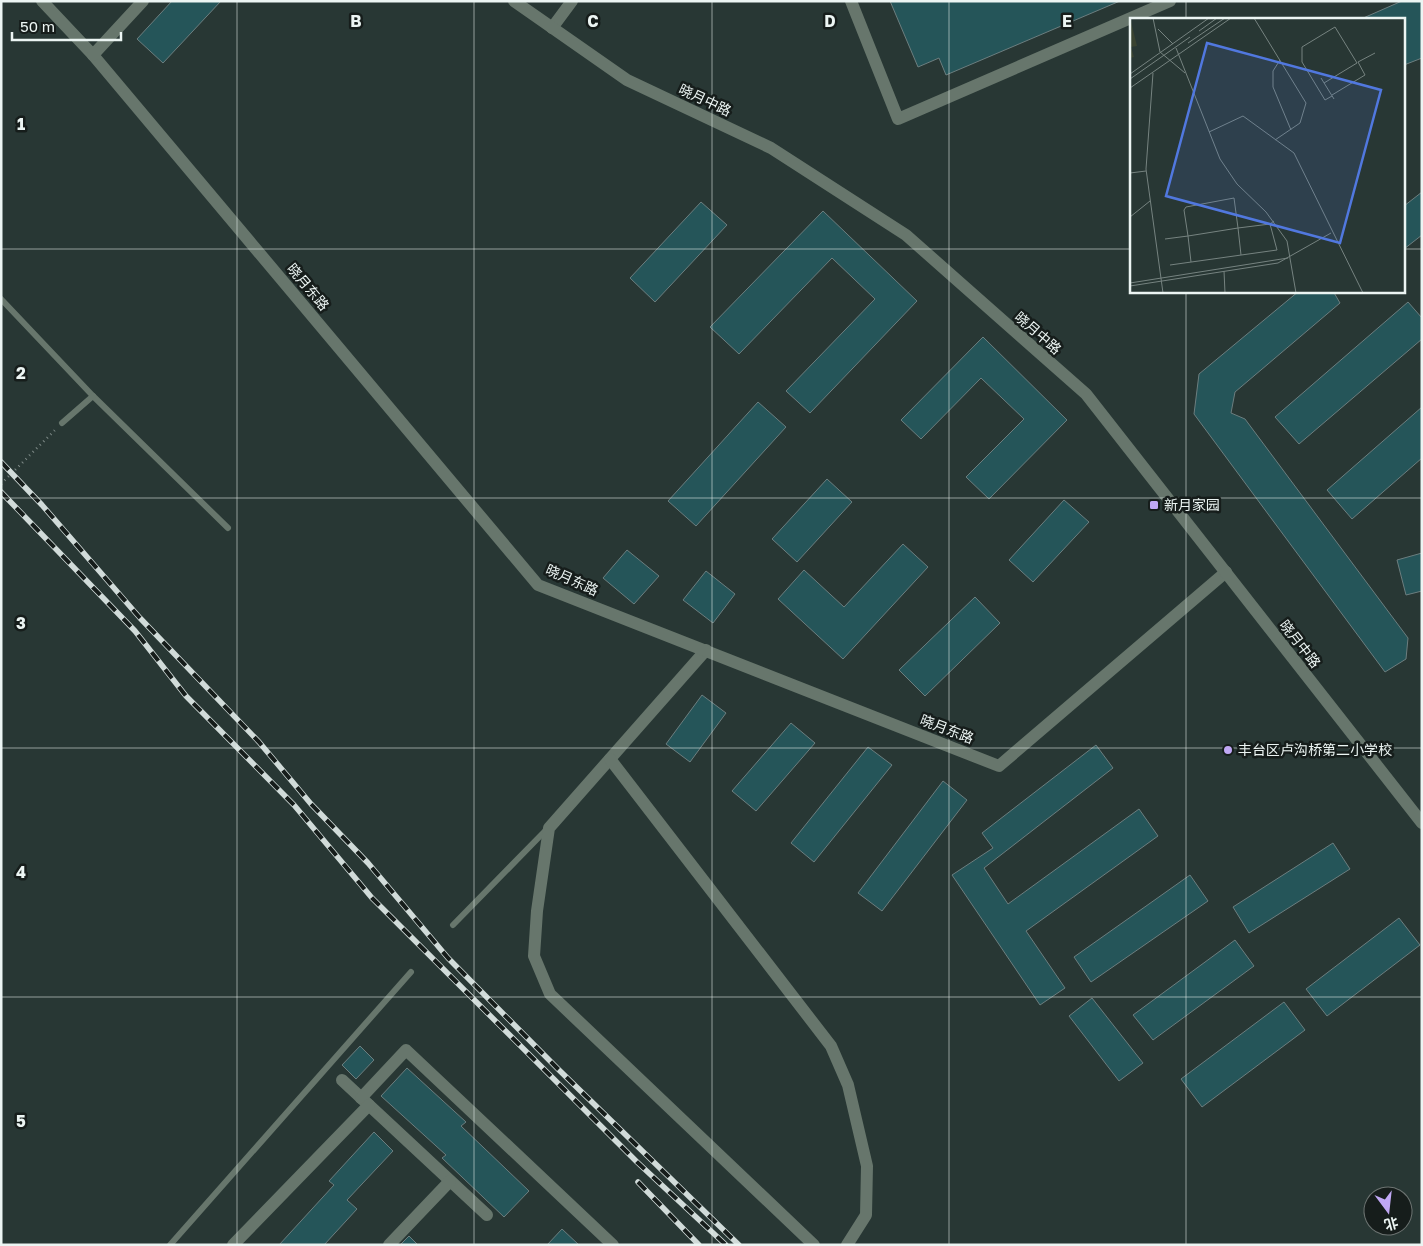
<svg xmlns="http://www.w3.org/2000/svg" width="1423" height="1246" font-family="'Golos Text','Noto Sans SC',sans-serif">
<rect width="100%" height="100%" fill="#283734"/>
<g fill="#255559" stroke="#6c7e7f">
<path d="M172,1H221L163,63L137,39Z"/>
<path d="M890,1H1120L946,75L939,58L918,67Z"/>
<path d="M1402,1H1422V58L1404,65V19H1361Z"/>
<path d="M1422,192V235L1404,249V206Z"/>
<path d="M701,202L727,225L655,302L630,278Z"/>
<path d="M823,211L917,301L810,413L786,391L875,299L832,258L739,354L710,327Z"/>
<path d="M1299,291H1333L1340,303L1235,392L1231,413L1245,419L1408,638L1406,659L1385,672L1194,414L1199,374Z"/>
<path d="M1408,302L1422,318V339L1299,444L1275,417Z"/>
<path d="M983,337L1067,420L989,499L966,477L1024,419L981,378L921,439L901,420Z"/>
<path d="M758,402L786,427L696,526L668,501Z"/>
<path d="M1422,407V458L1352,519L1327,490Z"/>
<path d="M827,479L852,502L797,562L772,539Z"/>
<path d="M1064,500L1089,522L1033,582L1009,560Z"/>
<path d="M903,544L928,567L843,659L778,599L804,570L844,607Z"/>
<path d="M627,550L659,576L634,604L603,578Z"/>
<path d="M1422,553V591L1406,595L1397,560Z"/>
<path d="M706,571L735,594L713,623L683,600Z"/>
<path d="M975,597L1000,623L925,696L899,670Z"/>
<path d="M702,695L726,713L690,762L666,744Z"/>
<path d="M791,723L815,743L756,811L732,791Z"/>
<path d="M1096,745L1113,768L984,868L1008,904L1139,809L1158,836L1026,931L1065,988L1040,1005L952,875L993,848L982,833Z"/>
<path d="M868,747L892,765L814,862L791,843Z"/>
<path d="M943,781L967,800L882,911L858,893Z"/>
<path d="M1333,843L1350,869L1249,933L1233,907Z"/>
<path d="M1190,875L1208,901L1091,982L1074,957Z"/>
<path d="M1399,918L1420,945L1327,1016L1306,989Z"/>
<path d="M1235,940L1254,966L1153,1040L1133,1015Z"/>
<path d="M1092,998L1143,1063L1119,1081L1069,1016Z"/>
<path d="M1284,1002L1305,1030L1202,1107L1181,1079Z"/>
<path d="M360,1046L374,1060L356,1079L342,1065Z"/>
<path d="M407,1068L466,1122L461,1126L529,1191L504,1217L442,1158L446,1155L381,1096Z"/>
<path d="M374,1132L393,1151L347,1200L357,1209L324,1245H279L334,1185L329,1181Z"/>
<path d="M562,1229L579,1245H547Z"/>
<path d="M409,1236L418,1245H400Z"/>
</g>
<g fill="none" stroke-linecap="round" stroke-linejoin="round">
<path stroke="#7e8a87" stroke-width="2.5" stroke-dasharray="1 4" stroke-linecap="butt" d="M1,484L55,430"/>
<g stroke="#67766c" stroke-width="6">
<path d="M1,299L93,396L228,528"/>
<path d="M62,423L93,396"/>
<path d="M453,925L548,828"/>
<path d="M170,1245L411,972"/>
</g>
<g stroke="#67766c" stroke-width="12">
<path d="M851,1L898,119L1170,1"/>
<path d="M552,28L572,1"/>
<path d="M706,650L549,828L537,911L534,956L550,994L814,1245"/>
<path d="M610,759L831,1046L848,1085L867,1166L866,1215L847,1245"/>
<path d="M342,1080L487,1215"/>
<path d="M361,1098L406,1050L613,1245"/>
<path d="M233,1245L369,1105"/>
<path d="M389,1245L450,1181"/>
</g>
<g stroke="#67766c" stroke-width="12">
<path d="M42,1L93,55L538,585L999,766L1226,572"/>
<path d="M514,1L627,80L771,148L906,235L1086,394L1422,823"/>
<path d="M93,55L143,1"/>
</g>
<defs>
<g id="rail">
<path d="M1,462L42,505L140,618L259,742L311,804L368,863L448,958L559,1070L739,1245"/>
<path d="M1,492L135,631L186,696L294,805L372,898L637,1162L726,1245"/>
<path d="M638,1182L699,1245"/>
</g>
</defs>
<use href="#rail" stroke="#d1dbd9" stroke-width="5.5"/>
<use href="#rail" stroke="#161d1b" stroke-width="4" stroke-dasharray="11" stroke-linecap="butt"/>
</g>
<path fill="none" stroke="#ecf5f3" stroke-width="1" stroke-opacity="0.55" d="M237,1V1245M474,1V1245M712,1V1245M949,1V1245M1186,1V19M1,249H1132M1404,249H1422M1186,291V1245M1,498H1422M1,748H1422M1,997H1422"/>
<g fill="#c0a8f4" stroke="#161d1b" stroke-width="2">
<rect x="1149" y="500" width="10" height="10" rx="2.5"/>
<circle cx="1228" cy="750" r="5"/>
</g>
<g text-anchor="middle" stroke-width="5" stroke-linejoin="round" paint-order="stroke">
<g font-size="14" fill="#ecf5f3" stroke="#161d1b">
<text transform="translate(705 100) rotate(25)" y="5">晓月中路</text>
<text transform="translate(308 287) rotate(50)" y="5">晓月东路</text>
<text transform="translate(1038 333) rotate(41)" y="5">晓月中路</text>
<text transform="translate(572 580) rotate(24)" y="5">晓月东路</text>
<text transform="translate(1300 644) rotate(52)" y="5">晓月中路</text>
<text transform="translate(947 729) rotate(21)" y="5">晓月东路</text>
</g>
<g font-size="14" fill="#ecf5f3" stroke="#161d1b" text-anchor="start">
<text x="1164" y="510">新月家园</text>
<text x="1238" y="755">丰台区卢沟桥第二小学校</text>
</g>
</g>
<g transform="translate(1130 18)">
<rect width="275" height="275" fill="#283734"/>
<path d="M0,0L7,28L1,29L4,39L0,40Z" fill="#394331"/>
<path fill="none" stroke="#768380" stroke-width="1" d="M23,0L30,34L55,55M124,0L176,85L170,105L145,122M28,11L43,26M69,13L87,0M58,25L95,0M46,30L90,141L107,166L136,194L157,223L166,275M150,42L143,53V69L161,112M23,55L16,151L33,275M0,56L79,0M191,60L204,81M0,61L60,19M194,65L227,45M0,70L101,0M202,77L235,57L228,44L245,35M202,78L195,82L172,44V29L205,9L227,45M79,114L113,98L164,135L233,275M0,155L16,153M0,199L20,183M35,221L58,218L108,210L104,180L56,189L54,192L58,218L61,244M111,237L108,210L140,206M40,247L147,232L140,206L144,203M94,253L95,275M0,265L158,240M0,268L148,245L201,215"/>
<path fill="#5178df" fill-opacity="0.15" stroke="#5178df" stroke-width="2.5" d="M77,25L251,72L210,225L36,178Z"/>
<rect width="275" height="275" fill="none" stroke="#ecf5f3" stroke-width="2.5"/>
</g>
<g font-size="16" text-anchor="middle" font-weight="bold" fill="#ecf5f3" stroke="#161d1b" stroke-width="5" stroke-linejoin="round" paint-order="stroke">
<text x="356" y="27">B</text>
<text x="593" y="27">C</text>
<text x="830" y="27">D</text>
<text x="1067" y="27">E</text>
<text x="21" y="130">1</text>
<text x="21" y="379">2</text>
<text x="21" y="629">3</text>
<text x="21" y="878">4</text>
<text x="21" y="1127">5</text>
</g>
<rect width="1423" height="1246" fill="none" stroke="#ecf5f3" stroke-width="5"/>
<g transform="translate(1388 1211) rotate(165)"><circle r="24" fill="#161d1b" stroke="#6c7371"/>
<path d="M0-4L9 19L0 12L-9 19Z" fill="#c0a8f4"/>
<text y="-8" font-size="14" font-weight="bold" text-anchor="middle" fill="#ecf5f3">北</text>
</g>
<path d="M12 32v8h109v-8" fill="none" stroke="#ecf5f3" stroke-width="2.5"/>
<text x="20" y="32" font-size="15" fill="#ecf5f3" stroke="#161d1b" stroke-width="4" paint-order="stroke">50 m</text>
</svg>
